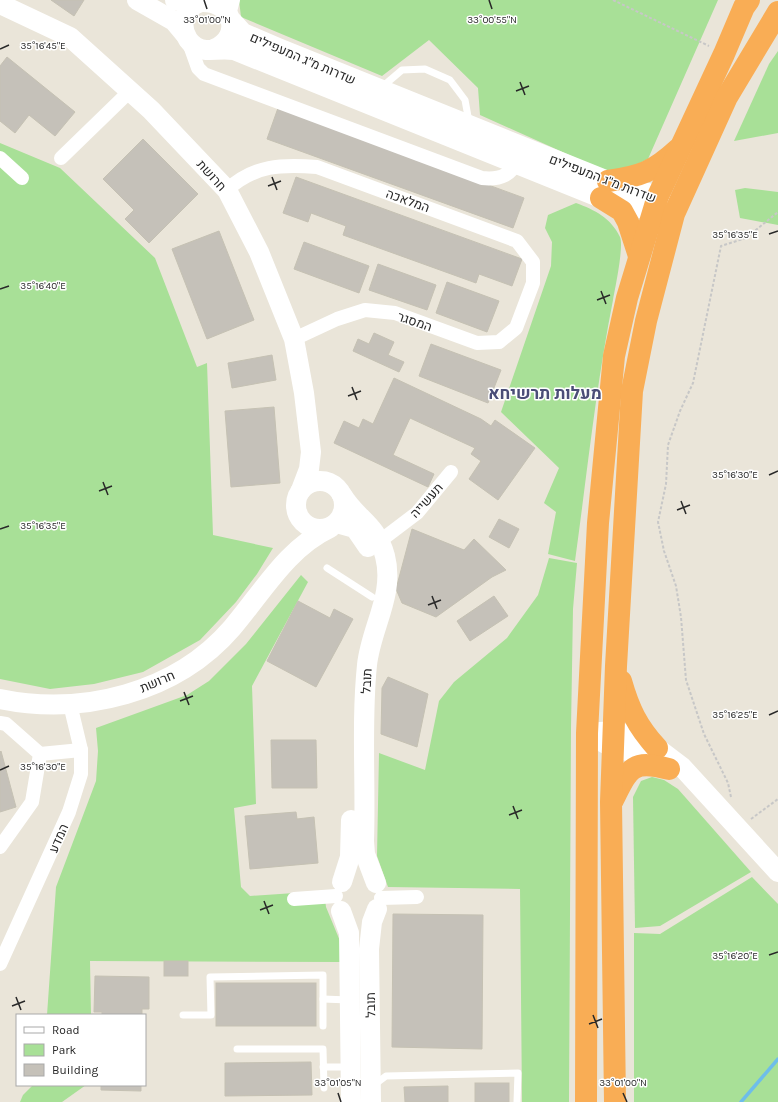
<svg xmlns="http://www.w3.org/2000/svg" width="778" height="1102" font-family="Karla,Heebo,sans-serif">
<rect width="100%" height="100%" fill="#eae5d9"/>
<g fill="#a8e097">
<path d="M239,0H718L648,159L625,170L607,172L480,115L478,88L429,40L382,76L241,17Z"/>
<path d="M778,51V133L734,141L769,64Z"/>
<path d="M0,143L60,168L155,258L197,367L207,363L213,535L273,548L257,574L236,602L200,640L143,672L94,684L50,689L0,679Z"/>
<path d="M745,188L778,192V225L740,218L735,190Z"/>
<path d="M576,203C595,210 611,218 620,237C624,246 615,289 613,300C596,386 587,474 575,561L548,554L556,512L544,503L559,468L501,412L551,266L552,242L545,228L548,215Z"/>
<path d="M549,558L577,563L573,609L571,728L569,1102H522L520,889L388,887L377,856L379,753L425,770L439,701L454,682L507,638L538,595Z"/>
<path d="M301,575L308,582L252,686L256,804L234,808L241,887L250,896L324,891L326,907L340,941L342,962L90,961L91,1015H47L56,887L96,781L98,751L96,728L187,695L209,681L246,644Z"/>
<path d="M652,777L664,780L678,789L751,872L660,926L635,928L633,797L641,781Z"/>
<path d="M752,877L778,904V1102H634V933L660,934Z"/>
<path d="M33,1085H86L62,1102H20L23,1095Z"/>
</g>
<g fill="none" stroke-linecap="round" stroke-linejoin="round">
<path stroke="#6ebdea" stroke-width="3.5" d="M741,1102L778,1059"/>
</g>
<g fill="#c5c1b9" stroke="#c5c1b3">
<path d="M51,0H84L74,16Z"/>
<path d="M7,57L75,112L55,136L29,115L15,133L0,121V66Z"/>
<path d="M278,108L524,198L513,228L267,139Z"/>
<path d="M143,139L198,194L149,243L125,219L134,210L103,179Z"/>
<path d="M296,177L522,259L512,286L479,274L476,283L343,235L346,226L311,213L308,222L283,213Z"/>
<path d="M219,231L254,320L207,339L172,249Z"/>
<path d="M304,242L369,266L359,293L294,269Z"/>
<path d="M378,264L436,285L427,310L369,290Z"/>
<path d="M447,282L499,301L487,332L436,313Z"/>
<path d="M374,333L394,342L388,355L404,362L399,372L353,351L358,339L369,344Z"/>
<path d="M431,344L501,370L488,403L419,376Z"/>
<path d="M272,355L276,380L232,388L228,363Z"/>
<path d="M394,378L481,419L491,426L495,420L535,448L498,500L469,479L481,461L471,454L475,448L410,418L393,455L434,474L428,487L334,443L344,421L359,428L363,419L373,424Z"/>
<path d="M274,407L280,483L231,487L225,411Z"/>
<path d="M499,519L519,529L509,548L489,537Z"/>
<path d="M412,529L464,550L474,539L506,570L492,577L436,617L402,603L396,589Z"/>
<path d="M494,596L508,616L470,641L457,621Z"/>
<path d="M298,601L330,618L334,609L353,619L316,687L267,661Z"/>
<path d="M388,677L428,694L417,747L381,734L382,688Z"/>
<path d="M271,740H316L317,788H272Z"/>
<path d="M1,751L16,807L0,812V752Z"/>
<path d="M296,812L297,819L314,817L318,863L250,869L245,816Z"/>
<path d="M393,914L483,915L482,1049L392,1047Z"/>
<rect x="164" y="961" width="24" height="15"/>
<path d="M95,976L149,977V1009H142V1015H102V1012H94Z"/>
<rect x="216" y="983" width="100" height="43"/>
<path d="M311,1062L312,1095L225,1096V1063Z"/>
<rect x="475" y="1083" width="34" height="19"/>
<path d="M101,1085H141V1091L101,1090Z"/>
<path d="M448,1086V1102H405L404,1087Z"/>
</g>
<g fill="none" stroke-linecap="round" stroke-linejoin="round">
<g stroke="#c7c7c7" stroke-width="2" stroke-dasharray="3 2" stroke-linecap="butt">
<path d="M613,0L709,46"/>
<path d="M731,797L728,783L704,734L686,680L681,617L676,586L664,551L658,522L666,484L668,445L680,411L693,383L721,246L746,238L778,212"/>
<path d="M751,819L778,799"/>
</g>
<g stroke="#fff" stroke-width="7">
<path d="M382,87L402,70L425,69L450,80L465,100L469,122"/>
<path d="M327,568L372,597"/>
<path d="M323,999L349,1000"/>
<path d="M183,1015H211L210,977L323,975V1026"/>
<path d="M237,1049H323L324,1088"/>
<path d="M323,1067H349"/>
<path d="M374,1085L386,1076L518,1073L517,1102"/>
</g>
<g stroke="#fff" stroke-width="14">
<path d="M229,15L233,0"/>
<path d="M188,40L198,68L204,74L482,178C501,180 512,175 520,157"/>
<path d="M0,158L22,178"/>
<path d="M61,158L130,91"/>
<path d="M227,190C254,165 282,164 317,167L517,241L533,262V283L516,328L499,342L477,343L395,313L365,310L337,319L294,339"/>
<path d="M380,541L417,513L451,472"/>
<path d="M0,723L6,724L40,754L32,802L0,847"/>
<path d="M40,754L81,750"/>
<path d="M381,898L417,897"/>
<path d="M294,899L336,896"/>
<path d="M0,964L69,812L81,774V750L70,704"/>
</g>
<g stroke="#fff" stroke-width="20">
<path d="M137,0L174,21L184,33"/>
<path d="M175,0L187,3H198"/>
<path d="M0,4L70,37L151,110L227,190L259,252L294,339L304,393L311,452L309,469L301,490"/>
<path d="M232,21L243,33L278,48L608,181L658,196L669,208"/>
<path d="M214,49C244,36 232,0 201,2C193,4 186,11 184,19C181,34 191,49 206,50C216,50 225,49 234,50L601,198L653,211L668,213"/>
<circle cx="320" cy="505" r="24"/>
<path d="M342,495C357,520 376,523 385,556C395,595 371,627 367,665C361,723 366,783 364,841L365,854L376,883"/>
<path d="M337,523L355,528L368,547"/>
<path d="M0,699C82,716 176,693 232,628C262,593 287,548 330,528"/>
<path d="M587,733L614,731L637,737L657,748L682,767L778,872"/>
<path d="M599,740L613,748L641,754L663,766"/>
<path d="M342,882L350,857L351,820"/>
<path d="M341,911L349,933L351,1102"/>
<path d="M371,1102L369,949L372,922L377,909"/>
</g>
<g stroke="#f9ad55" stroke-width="22">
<path d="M608,181C641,176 653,172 678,149"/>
<path d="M601,198L622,211L628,222L639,256"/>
<path d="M621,681C629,709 637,726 657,748"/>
<path d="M613,800C629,768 632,759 669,769"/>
<path d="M586,1102L587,733L598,523L614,356L627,298L658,196L724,54L744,7L749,0"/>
<path d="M615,1102L611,802L616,666L632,391L646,321L674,214L727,97L778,12"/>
</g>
</g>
<path fill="none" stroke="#282828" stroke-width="1.5" d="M204,0L207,9M489,0L492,9M0,49L9,45M520,82L525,95M516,91L529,86M272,177L277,190M268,186L281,181M769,234L778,231M0,289L9,286M601,291L606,304M597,300L610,295M352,387L357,400M348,396L361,391M769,475L778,471M103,482L108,495M99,491L112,486M681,501L686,514M677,510L690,505M0,529L9,526M432,596L437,609M428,605L441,600M184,692L189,705M180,701L193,696M769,715L778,711M0,770L9,766M513,806L518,819M509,815L522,810M264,901L269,914M260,910L273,905M769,955L778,952M16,997L21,1010M12,1006L25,1001M593,1015L598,1028M589,1024L602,1019M338,1093L341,1102M623,1093L627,1102"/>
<g text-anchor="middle" stroke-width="3" stroke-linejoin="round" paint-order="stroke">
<g font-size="13" fill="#282828" stroke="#fff">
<text transform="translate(303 58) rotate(23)" y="5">שדרות מ"ג המעפילים</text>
<text transform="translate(212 175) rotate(48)" y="5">חרושת</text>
<text transform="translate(603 178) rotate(21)" y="5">שדרות מ"ג המעפילים</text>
<text transform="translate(408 200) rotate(20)" y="5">המלאכה</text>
<text transform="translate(415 321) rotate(19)" y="5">המסגר</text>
<text transform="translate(426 500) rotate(-48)" y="5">תעשייה</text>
<text transform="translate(157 681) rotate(-23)" y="5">חרושת</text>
<text transform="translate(366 681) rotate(-87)" y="5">תובל</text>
<text transform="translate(58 838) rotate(-66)" y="5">המדע</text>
<text transform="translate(370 1005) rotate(-91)" y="5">תובל</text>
</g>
<g font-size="17" font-weight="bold" fill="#4a4d77" stroke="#fff">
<text x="545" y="399">מעלות תרשיחא</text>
</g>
</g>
<g font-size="10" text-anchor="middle" fill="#282828" stroke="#fff" stroke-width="3" stroke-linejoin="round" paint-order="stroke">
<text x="207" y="23">33°01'00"N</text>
<text x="492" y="23">33°00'55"N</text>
<text x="43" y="49">35°16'45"E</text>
<text x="735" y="238">35°16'35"E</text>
<text x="43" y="289">35°16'40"E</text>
<text x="735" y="478">35°16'30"E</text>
<text x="43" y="529">35°16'35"E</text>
<text x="735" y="718">35°16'25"E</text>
<text x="43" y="770">35°16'30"E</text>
<text x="735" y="959">35°16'20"E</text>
<text x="338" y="1086">33°01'05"N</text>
<text x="623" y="1086">33°01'00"N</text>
</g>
<rect x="16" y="1014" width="130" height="72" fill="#ffffff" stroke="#a9a9a9"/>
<rect x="24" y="1027" width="20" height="6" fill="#ffffff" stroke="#a9a9a9"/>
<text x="52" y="1034" font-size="12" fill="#282828">Road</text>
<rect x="24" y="1044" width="20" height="12" fill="#a8e097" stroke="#a9a9a9"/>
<text x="52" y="1054" font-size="12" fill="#282828">Park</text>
<rect x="24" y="1064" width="20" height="12" fill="#c5c1b9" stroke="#a9a9a9"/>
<text x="52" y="1074" font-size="12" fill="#282828">Building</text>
</svg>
